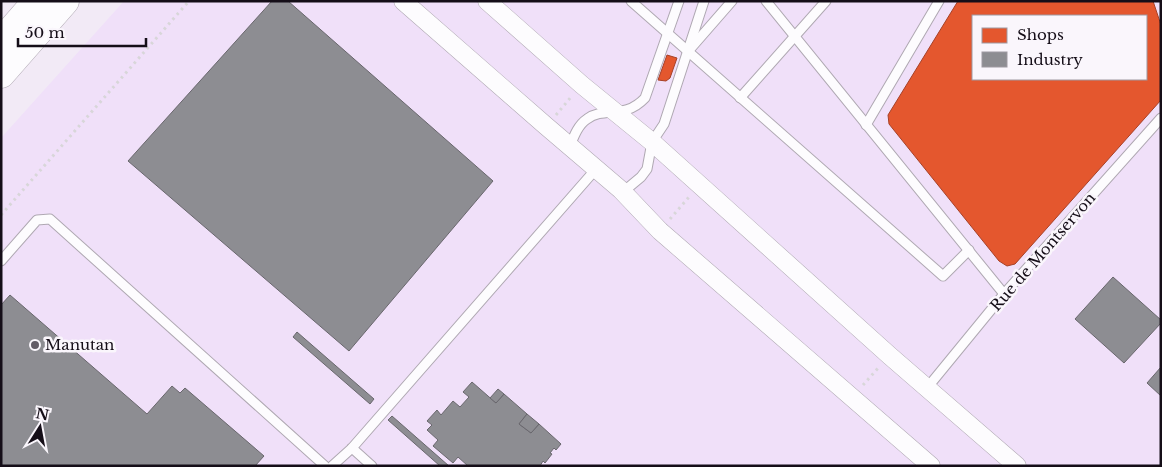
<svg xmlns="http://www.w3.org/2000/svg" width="1162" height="467" font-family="'Libre Baskerville',serif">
<rect width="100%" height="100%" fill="#f2eaf6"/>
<path fill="#f0e0f9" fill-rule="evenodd" d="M124,1H1161V466H1V138ZM973,16H1146V79H973Z"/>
<g fill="#e4572e" stroke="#a64127" fill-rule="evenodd">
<path d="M958,1H1153L1161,25V100L1015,264L1007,266L999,261L889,124L888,115ZM973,16H1146V79H973Z"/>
<path d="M667,55L677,58L670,78L666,81L658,80Z"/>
</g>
<g fill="#8d8d92" stroke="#69676d">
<path d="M272,1H288L493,181L349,351L128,161Z"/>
<path d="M1113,277L1161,320V323L1124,363L1075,319Z"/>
<path d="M10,295L147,414L172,386L180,393L185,388L264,456L255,466H1V305Z"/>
<path d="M297,332L374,399L370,404L293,337Z"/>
<path d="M1161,367V396L1147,383Z"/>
<path d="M472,382L496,403L504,394L527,414L519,424L531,433L539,424L561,444L556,450L554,448L550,453L552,454L545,463L543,461L540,466H468L458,457L453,463L433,446L438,440L427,430L432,425L427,421L437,410L441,415L453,401L460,407L469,397L463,392Z"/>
<path d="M498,389L504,394L496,403L490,398Z"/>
<path d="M527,414L539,424L531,433L519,424Z"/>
<path d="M392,416L449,466H440L388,420Z"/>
</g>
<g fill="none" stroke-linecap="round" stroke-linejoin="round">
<defs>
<g id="service">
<path d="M631,1L943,276L969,250"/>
<path d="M766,1L1004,294"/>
<path d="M691,48L732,1"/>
<path d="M740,98L826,1"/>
<path d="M866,125L939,1"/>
<path d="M570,146C574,136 578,125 587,119C605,106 624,120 645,98L679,1"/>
<path d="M621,190L629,187L641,177L647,169L652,142L664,124L704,1"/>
<path d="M1,261L37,220L50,219L325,466"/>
<path d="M927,388L1004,294L1161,118"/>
<path d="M352,448L372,466"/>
<path d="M332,466L352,448L596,169"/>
</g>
<g id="minor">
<path d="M403,1L546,126L621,190L660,231L931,466"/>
<path d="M487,1L582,85L652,142L890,356L1017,466"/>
</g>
<g id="primary">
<path d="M1,42L37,1"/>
<path d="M1,74L65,1"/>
</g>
</defs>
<use href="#service" stroke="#afa8b2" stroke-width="11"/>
<use href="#minor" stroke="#afa8b2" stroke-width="19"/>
<use href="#primary" stroke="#afa8b2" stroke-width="29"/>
<g stroke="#d8d6d9" stroke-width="3" stroke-dasharray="2.5 4" stroke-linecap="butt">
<path d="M556,115L571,97"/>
<path d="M1,215L189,1"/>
<path d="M670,219L689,197"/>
<path d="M863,385L879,367"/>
</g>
<use href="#service" stroke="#fdfcfe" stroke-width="9"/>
<use href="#minor" stroke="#fdfcfe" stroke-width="18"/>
<use href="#primary" stroke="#fdfcfe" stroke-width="28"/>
</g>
<circle fill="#625b66" stroke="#faf6fc" stroke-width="2" cx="35" cy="345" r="5"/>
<g text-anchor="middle" stroke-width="5" stroke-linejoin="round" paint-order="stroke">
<g font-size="15" fill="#150e18" stroke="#faf6fc">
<text transform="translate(1043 252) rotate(-49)" y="5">Rue de Montservon</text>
</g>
<g font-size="15" fill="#150e18" stroke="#faf6fc" text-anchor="start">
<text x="45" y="350">Manutan</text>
</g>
</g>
<rect width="1162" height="467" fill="none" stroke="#150e18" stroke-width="5"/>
<rect x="972" y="15" width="175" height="65" fill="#faf6fc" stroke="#9e99a1"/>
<rect x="982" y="28" width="25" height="15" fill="#e4572e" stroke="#9e99a1"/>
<text x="1017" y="40" font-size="15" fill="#150e18">Shops</text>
<rect x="982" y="52" width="25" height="15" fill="#8d8d92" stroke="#9e99a1"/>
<text x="1017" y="65" font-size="15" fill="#150e18">Industry</text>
<g transform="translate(40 427) rotate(11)" stroke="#faf6fc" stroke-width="4" paint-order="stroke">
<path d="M0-4L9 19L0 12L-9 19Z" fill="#150e18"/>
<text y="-8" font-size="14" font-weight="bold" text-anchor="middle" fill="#150e18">N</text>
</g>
<path d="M18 38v8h128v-8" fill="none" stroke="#150e18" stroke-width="2.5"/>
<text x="25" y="38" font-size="15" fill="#150e18" stroke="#faf6fc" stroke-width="4" paint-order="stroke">50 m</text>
</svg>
